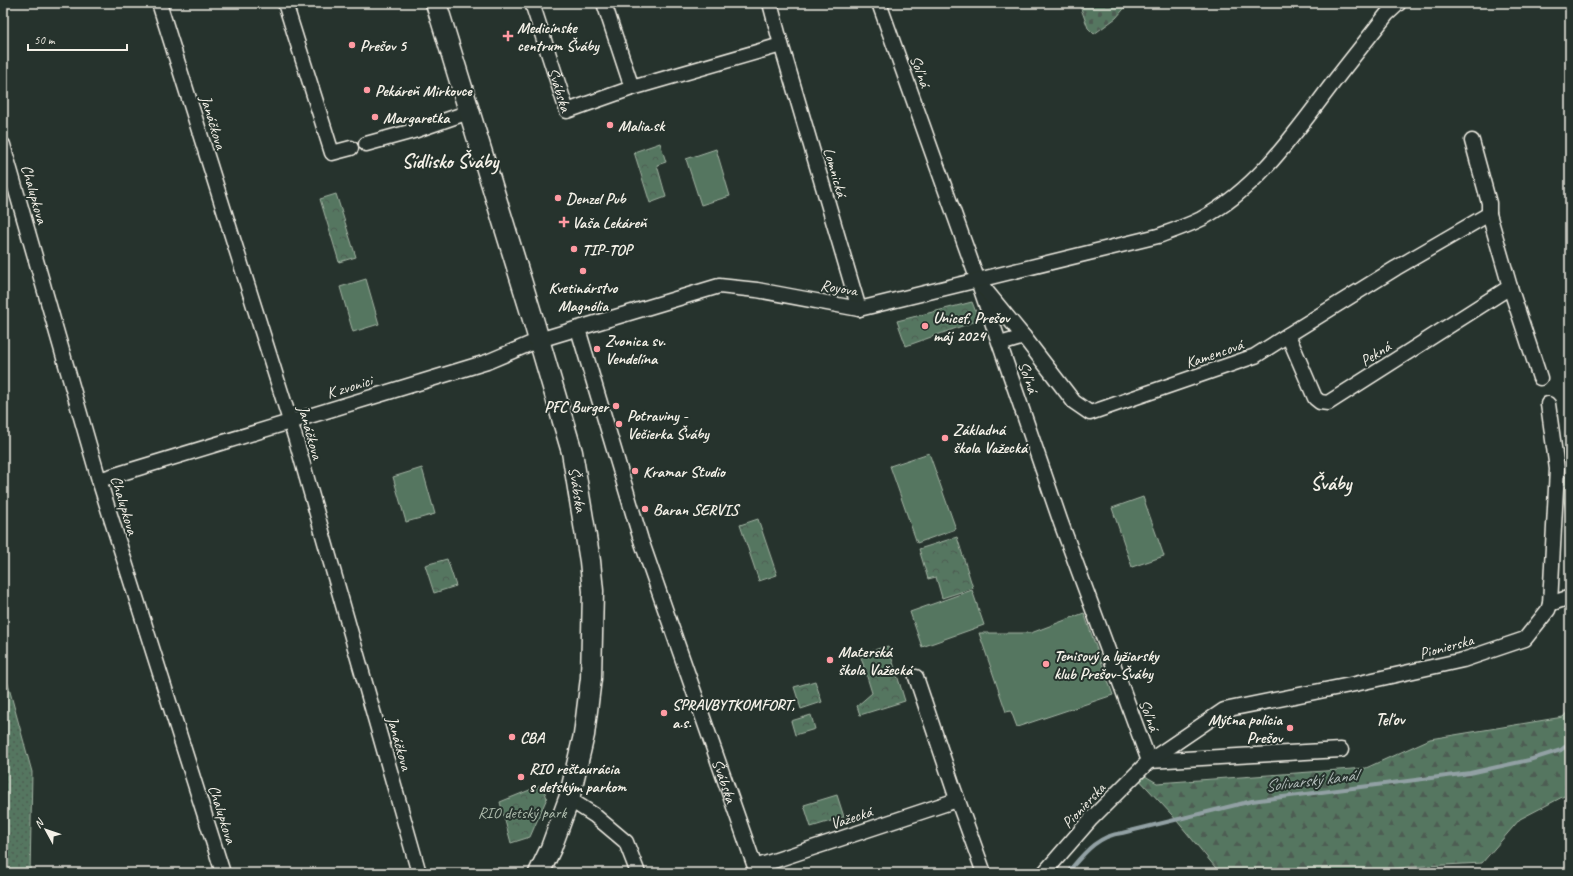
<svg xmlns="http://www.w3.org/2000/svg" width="1573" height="876" font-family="Caveat,sans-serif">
<defs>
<pattern id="grass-dots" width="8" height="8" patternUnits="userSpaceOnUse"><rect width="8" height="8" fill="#547660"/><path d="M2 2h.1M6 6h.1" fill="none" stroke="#4e5d52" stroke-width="1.8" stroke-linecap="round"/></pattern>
<pattern id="forest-firs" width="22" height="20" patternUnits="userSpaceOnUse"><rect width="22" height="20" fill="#547660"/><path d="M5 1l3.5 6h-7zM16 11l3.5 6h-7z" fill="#4e5d52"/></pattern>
<pattern id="cemetery-stones" width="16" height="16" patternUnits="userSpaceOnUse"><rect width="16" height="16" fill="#547660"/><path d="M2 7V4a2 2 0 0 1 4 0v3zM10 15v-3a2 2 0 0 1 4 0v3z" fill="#4e5d52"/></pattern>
<pattern id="park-crowns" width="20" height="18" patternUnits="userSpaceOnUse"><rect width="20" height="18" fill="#547660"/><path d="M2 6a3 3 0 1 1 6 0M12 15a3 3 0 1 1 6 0" fill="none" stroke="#4e5d52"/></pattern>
</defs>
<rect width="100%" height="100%" fill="#26332d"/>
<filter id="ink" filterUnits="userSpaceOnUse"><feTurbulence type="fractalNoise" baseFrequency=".025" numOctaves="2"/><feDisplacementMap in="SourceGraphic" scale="8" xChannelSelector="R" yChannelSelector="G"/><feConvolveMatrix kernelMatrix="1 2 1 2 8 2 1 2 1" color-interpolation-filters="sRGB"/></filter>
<g filter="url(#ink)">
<path fill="url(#grass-dots)" stroke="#a4b4a4" d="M3,666L32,772L30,873H3Z"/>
<path fill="url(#forest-firs)" stroke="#a4b4a4" d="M1570,709V793L1520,819L1482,863L1407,867L1372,873H1220L1172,815L1136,776L1140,773L1157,783L1366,768L1430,739L1563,717Z"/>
<path fill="url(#cemetery-stones)" stroke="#a4b4a4" d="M1079,3H1129L1116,18L1094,34L1088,28Z"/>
<g fill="url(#park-crowns)" stroke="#a4b4a4">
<path d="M660,143L666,162L657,165L666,197L650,203L634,152Z"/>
<path d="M336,194L356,257L339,262L320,199Z"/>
<path d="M972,302L979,320L906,346L897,321Z"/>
<path d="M758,519L777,575L759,581L740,525Z"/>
<path d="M957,537L973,588L942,598L936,577L928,579L919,549Z"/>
<path d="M447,559L456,586L434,593L425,565Z"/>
<path d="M888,646L905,701L860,715L857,706L872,693L860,654Z"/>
<path d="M815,681L822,702L801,709L794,687Z"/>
<path d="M811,715L815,729L795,735L791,721Z"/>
<path d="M542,785L547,798L530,837L511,843L500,802Z"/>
<path d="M837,795L844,817L811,827L804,805Z"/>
</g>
<g fill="#547660" stroke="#a4b4a4">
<path d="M716,149L730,196L701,205L686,159Z"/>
<path d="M366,279L379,324L353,332L340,287Z"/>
<path d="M929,453L956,529L917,543L890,466Z"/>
<path d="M422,468L435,514L406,522L393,477Z"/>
<path d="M1570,476V515L1567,516L1560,478Z"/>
<path d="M1143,497L1164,556L1132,567L1112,508Z"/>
<path d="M972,590L984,625L922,647L910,612Z"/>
<path d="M1084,613L1113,695L1017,727L1011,711L1006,712L979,633H1031Z"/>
</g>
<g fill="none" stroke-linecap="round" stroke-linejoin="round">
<path stroke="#92a1a4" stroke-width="4" d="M1067,873C1083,855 1096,836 1122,833L1252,801L1470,773L1529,760L1561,750L1570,743"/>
<defs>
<g id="street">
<path d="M159,3L296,440L419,873"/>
<path d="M285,3L332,153L351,148"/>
<path id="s1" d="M532,3L567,111L632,88"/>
<path d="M604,3L632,88L781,45"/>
<path d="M770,3L779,37L859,309"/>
<path d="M879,3L978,281L1061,523L1149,761L1341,750"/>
<path d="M1472,141L1489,203V214L1510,287L1540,378"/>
<path d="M366,144L417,130L469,112"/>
<path d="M3,145L99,480L223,873"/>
<path d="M983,287L1024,337L1074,402L1090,413L1255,356L1288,335L1396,268L1489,214"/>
<path id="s2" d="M578,329L641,540L755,867L957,800"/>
<path d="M1288,335L1315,398L1320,402L1328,403L1510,287"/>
<path d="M1000,344L1024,337"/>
<path d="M99,480L487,362L539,340L719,286L757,290L859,309L1158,236C1172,231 1187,226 1201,219C1259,188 1297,130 1336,79C1353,57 1370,36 1387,14L1399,3"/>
<path d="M1550,604L1570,597"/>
<path d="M916,677L954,790L984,873"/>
<path d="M569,799L594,815L626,842L638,873"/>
<path d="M1044,873L1091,819L1149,761L1224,710L1355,684L1463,660L1525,639L1548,610L1550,604L1557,469L1548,404"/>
</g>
<g id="secondary">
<path id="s3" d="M436,3L532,316L572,452L590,561L593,591L591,678L584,735L569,799L551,848L539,873"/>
</g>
</defs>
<use href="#street" stroke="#f4f1e8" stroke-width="17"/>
<use href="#secondary" stroke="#f4f1e8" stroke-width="23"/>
<use href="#street" stroke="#26332d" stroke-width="14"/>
<use href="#secondary" stroke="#26332d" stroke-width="20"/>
</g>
</g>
<g fill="#ff9aa2" stroke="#26332d" stroke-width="1.5">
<path d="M506 30h4v4h4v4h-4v4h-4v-4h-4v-4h4z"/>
<circle cx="352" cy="45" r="4"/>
<circle cx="367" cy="90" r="4"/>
<circle cx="375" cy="117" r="4"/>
<circle cx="610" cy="125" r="4"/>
<circle cx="558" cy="198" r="4"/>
<path d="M562 216h4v4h4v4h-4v4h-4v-4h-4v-4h4z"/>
<circle cx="574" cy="249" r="4"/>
<circle cx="583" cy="271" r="4"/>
<circle cx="925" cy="326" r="4"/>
<circle cx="597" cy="349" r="4"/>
<circle cx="616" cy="406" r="4"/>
<circle cx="619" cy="424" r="4"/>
<circle cx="945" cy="438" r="4"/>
<circle cx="635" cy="471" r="4"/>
<circle cx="645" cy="509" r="4"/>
<circle cx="830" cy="660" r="4"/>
<circle cx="1046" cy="664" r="4"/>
<circle cx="664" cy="713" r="4"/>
<circle cx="1290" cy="728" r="4"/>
<circle cx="512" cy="737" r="4"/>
<circle cx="521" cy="777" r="4"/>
</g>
<g text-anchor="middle" stroke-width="4" stroke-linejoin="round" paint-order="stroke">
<g font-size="16" font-weight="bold" fill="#f4f1e8" stroke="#26332d" text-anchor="start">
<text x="517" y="33">Medicínske<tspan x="517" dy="18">centrum Šváby</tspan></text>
<text x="360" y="51">Prešov 5</text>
<text x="375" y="96">Pekáreň Mirkovce</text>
<text x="383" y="123">Margaretka</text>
<text x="618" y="131">Malia.sk</text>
<text x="566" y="204">Denzel Pub</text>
<text x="572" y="228">Vaša Lekáreň</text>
<text x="582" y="255">TIP-TOP</text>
<text x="583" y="293" text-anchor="middle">Kvetinárstvo<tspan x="583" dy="18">Magnólia</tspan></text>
<text x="933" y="323">Unicef, Prešov<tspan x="933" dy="18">máj 2024</tspan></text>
<text x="605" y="346">Zvonica sv.<tspan x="605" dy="18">Vendelína</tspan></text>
<text x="608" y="412" text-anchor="end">PFC Burger</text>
<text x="627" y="421">Potraviny -<tspan x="627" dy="18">Večierka Šváby</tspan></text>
<text x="953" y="435">Základná<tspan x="953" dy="18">škola Važecká</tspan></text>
<text x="643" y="477">Kramar Studio</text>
<text x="653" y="515">Baran SERVIS</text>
<text x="838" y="657">Materská<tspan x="838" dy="18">škola Važecká</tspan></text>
<text x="1054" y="661">Tenisový a lyžiarsky<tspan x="1054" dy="18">klub Prešov-Šváby</tspan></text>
<text x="672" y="710">SPRAVBYTKOMFORT,<tspan x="672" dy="18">a.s.</tspan></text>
<text x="1282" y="725" text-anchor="end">Mýtna polícia<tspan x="1282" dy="18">Prešov</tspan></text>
<text x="520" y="743">CBA</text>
<text x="529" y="774">RIO reštaurácia<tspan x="529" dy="18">s detským parkom</tspan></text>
</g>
<g font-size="16" fill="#f4f1e8" stroke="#26332d">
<text transform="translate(921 71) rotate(70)" y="6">Soľná</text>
<text dy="6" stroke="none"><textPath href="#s1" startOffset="91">Švábska</textPath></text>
<text transform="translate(214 122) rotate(73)" y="6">Janáčkova</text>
<text transform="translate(836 172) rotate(74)" y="6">Lomnická</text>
<text transform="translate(35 194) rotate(74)" y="6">Chalupkova</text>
<text transform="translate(839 287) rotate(9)" y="6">Royova</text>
<text transform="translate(1214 353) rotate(-19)" y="6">Kamencová</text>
<text transform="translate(1375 353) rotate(-32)" y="6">Pekná</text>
<text transform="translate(1029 377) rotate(71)" y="6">Soľná</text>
<text transform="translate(349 386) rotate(-17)" y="6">K zvonici</text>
<text transform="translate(311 432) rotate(74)" y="6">Janáčkova</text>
<text dy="6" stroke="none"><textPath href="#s3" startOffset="507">Švábska</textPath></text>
<text transform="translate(125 505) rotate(73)" y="6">Chalupkova</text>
<text transform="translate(1446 646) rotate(-15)" y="6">Pionierska</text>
<text transform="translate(1150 715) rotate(70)" y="6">Soľná</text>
<text transform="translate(400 743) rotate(74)" y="6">Janáčkova</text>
<text dy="6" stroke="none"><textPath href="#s2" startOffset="475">Švábska</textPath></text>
<text transform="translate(1083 805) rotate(-47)" y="6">Pionierska</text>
<text transform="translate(223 814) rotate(72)" y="6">Chalupkova</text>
<text transform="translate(851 817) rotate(-18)" y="6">Važecká</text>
</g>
<g font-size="16" fill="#acbaab" stroke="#26332d">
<text x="522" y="818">RIO detský park</text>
</g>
<g font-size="17" font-weight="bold" fill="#f4f1e8" stroke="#26332d">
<text x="1390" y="725">Teľov</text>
</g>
<g font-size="17" font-style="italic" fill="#b2bcba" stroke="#26332d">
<text transform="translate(1311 780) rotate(-7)" y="6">Solivarský kanál</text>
</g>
<g font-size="20" font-weight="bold" fill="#f4f1e8" stroke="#26332d">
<text x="450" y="168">Sídlisko Šváby</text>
<text x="1331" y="490">Šváby</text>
</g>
</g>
<rect width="1573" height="876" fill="none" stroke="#26332d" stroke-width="16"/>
<rect x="8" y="8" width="1557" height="860" fill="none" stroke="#f4f1e8" stroke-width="1.5" filter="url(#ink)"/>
<g transform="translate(46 830) rotate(310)" stroke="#26332d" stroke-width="3" paint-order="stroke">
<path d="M0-3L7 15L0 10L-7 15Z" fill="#f4f1e8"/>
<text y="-6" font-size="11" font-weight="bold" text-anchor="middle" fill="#f4f1e8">N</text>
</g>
<path d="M28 44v6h99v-6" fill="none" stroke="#f4f1e8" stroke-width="2"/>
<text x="34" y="44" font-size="12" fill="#f4f1e8" stroke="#26332d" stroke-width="3" paint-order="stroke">50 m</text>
</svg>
